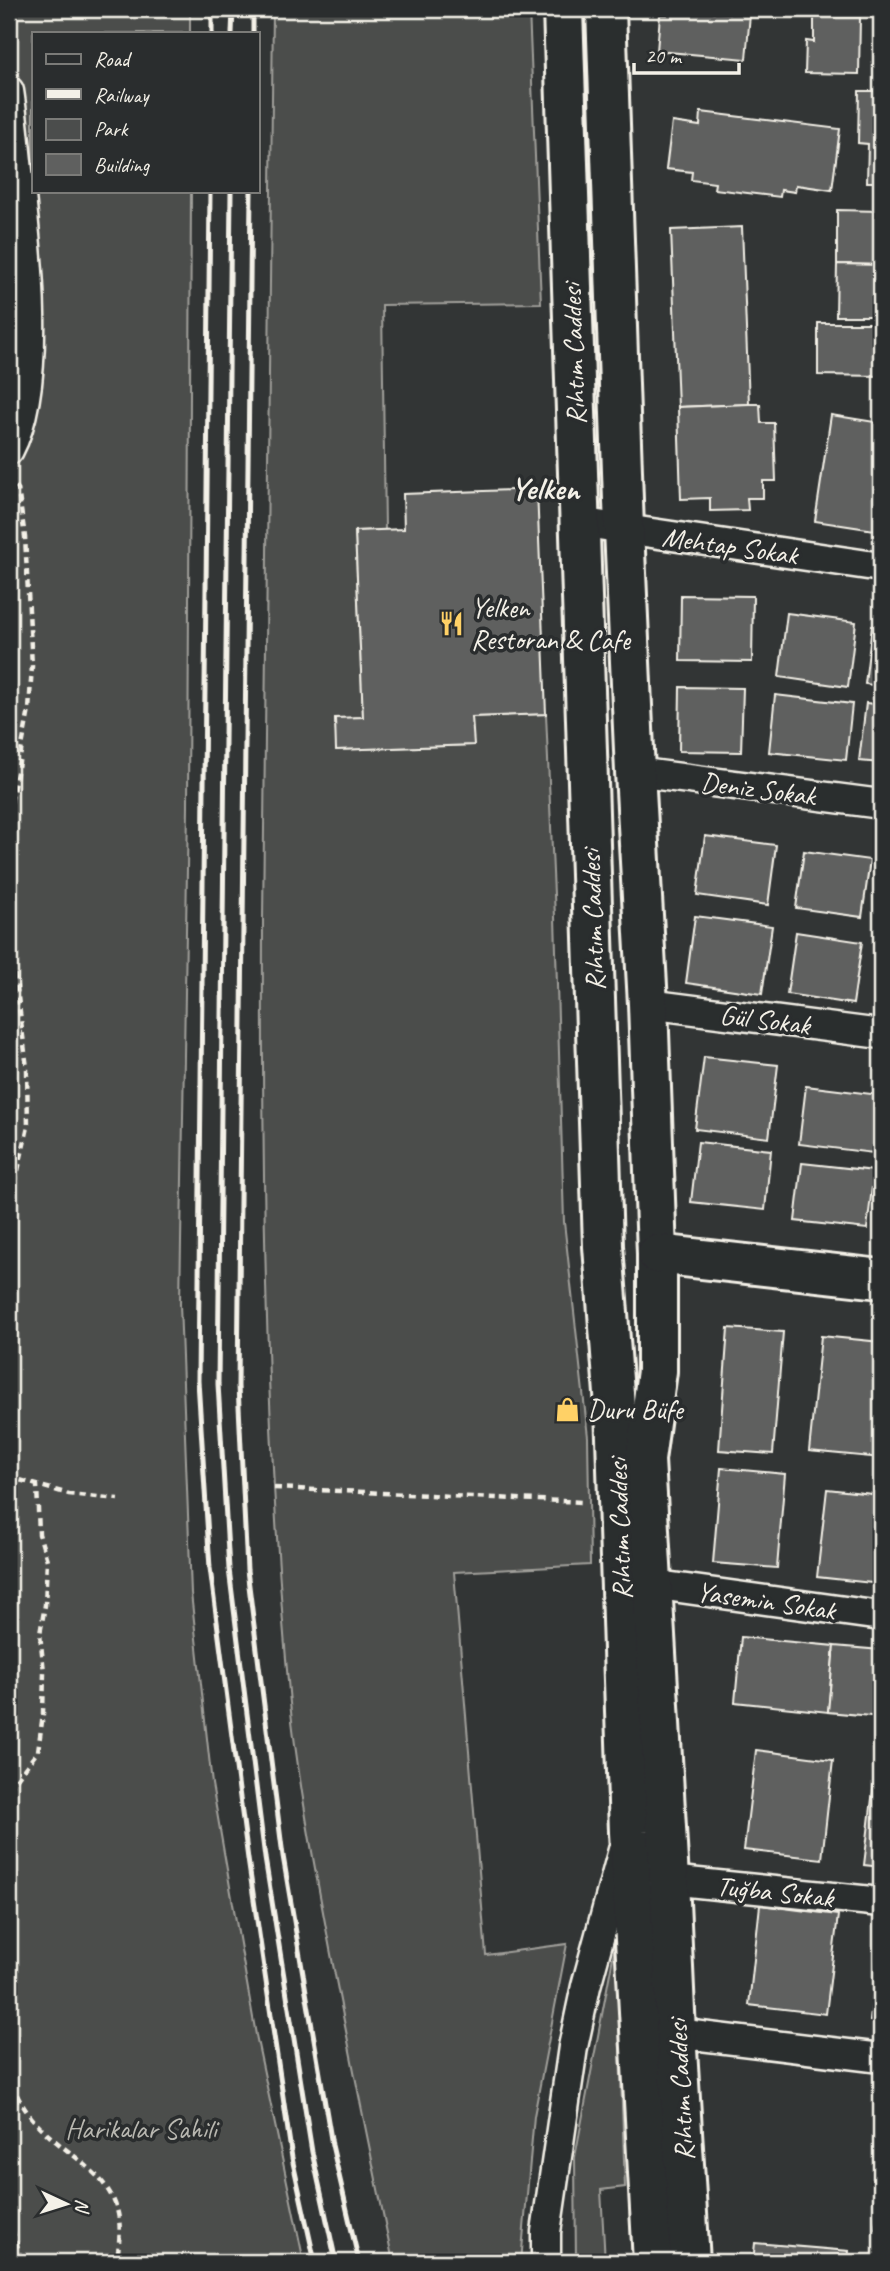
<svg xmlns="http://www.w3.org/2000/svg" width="890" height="2271" font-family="Caveat,sans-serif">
<rect width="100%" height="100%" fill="#323535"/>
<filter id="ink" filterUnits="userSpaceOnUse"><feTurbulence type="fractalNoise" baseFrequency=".0143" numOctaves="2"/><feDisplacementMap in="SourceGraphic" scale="14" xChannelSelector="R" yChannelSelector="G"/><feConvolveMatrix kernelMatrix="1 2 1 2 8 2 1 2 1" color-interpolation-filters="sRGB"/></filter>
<g filter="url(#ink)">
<g fill="#4b4d4c" stroke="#a09f9a" stroke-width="2">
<path d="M9,9H190V33H33V191H191L188,807L180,1304L191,1593L212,1784L256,2035L304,2262H9Z"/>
<path d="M273,9H529L541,303L382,305L385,530L355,531L363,717L335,719L337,750L473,745L472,717L546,714L555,917L564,1222L588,1437L590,1565L454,1572L486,1955L567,1944L534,2116L521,2262H393C370,2151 347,2039 326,1928C312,1853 298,1778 290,1703C265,1442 262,1180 263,919C265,615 272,312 273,9Z"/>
<path d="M616,1941L625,2187L601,2190L605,2262H576L575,2157Z"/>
</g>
<g fill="#5f605f" stroke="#f4f1e8" stroke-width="2">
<path d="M668,9L750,14L746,59L657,51L660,15H667Z"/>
<path d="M814,16L860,17L859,74L805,73L806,41L814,42Z"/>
<path d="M859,91H881V182H867L868,144L858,143Z"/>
<path d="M701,112L840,129L832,190L796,185L795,192L781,190L780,197L714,189L715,183L691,180L692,172L666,169L672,122L700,126Z"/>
<path d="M837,210L881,211V265L837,264Z"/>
<path d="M742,227L749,404L678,407L671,230Z"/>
<path d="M837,264L881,265V316H836Z"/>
<path d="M818,323H881V376L818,375Z"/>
<path d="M749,404H760L761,423H774L776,481H763V498H747L748,510L710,511V498L681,499L678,407Z"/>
<path d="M831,415L881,423V531L815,521Z"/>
<path d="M537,489L546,714L472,717L474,745L336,750L335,718L363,717L355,531L404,529L403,494Z"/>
<path d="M681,595L753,596L752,662L680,661Z"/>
<path d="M787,613L856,622L848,687L779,677Z"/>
<path d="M872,626L881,627V686L865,684Z"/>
<path d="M9,680L15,686L9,707Z"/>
<path d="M680,687L743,688L741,752L679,751Z"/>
<path d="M775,695L852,704L846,760L769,752Z"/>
<path d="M866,703L881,705V763L859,761Z"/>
<path d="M705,836L776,845L768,905L697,895Z"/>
<path d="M804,851L870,860L862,917L796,908Z"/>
<path d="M695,916L772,926L762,994L686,983Z"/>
<path d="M796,932L862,942L853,1004L787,994Z"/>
<path d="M704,1057L778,1065L769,1138L695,1129Z"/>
<path d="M806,1086L880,1095L873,1153L799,1144Z"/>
<path d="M698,1142L771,1150L765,1210L691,1202Z"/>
<path d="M802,1163L874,1171L867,1229L795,1221Z"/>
<path d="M728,1328L783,1332L773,1454L719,1450Z"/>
<path d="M821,1336L881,1342V1458L809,1451Z"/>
<path d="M721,1468L785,1474L777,1568L713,1563Z"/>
<path d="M827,1489L881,1495V1584L817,1577Z"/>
<path d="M741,1637L834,1646L828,1712L735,1702Z"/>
<path d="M834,1646L881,1650V1717L828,1712Z"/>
<path d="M756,1750L833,1760L822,1859L744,1850Z"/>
<path d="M876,1765L881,1766V1867L864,1865Z"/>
<path d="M760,1905L838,1915L826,2014L749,2005Z"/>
<path d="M881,1921V2022L870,2021Z"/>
<path d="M881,2175V2230L875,2229Z"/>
<path d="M755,2243L849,2251L848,2262H753Z"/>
</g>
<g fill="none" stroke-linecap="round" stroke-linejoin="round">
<defs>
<g id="street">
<path d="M9,91C13,117 15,144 18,171C27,245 44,384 9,450"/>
<path d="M578,522L881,567"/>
<path d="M635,772L881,804"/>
<path d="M648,1004L881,1034"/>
<path d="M651,1584L881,1616"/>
<path d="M669,1880L881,1902"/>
<path d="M676,2033L881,2058"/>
<path d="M546,2262V2232L573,2047L586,1986L623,1850"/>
</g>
<g id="secondary">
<path d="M563,9L603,1246L615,1407L629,1832L653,2262"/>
<path d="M606,9L624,529L635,772L648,1004L657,1254V1371L645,1460L669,1880L676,2033L690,2262"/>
<path d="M657,1254L881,1279"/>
</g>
</defs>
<use href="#street" stroke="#f4f1e8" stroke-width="33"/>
<use href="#secondary" stroke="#f4f1e8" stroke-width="44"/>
<g stroke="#f4f1e8" stroke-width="4.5" stroke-dasharray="7 5" stroke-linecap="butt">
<path d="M9,814L29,710L32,666L25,537L18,489L12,481"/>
<path d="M9,926L27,1068L28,1127L9,1209"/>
<path d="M9,1032H22"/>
<path d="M9,1477L69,1494L118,1499"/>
<path d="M274,1488L583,1502"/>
<path d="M9,1789L38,1751L43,1714L44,1672L40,1634L45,1605L47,1560L39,1534L37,1485"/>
<path d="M9,1984V1989"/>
<path d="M9,2072C14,2095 27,2115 44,2131C72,2158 113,2176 119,2219C121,2233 118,2249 117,2262"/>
<path d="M9,2218L22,2262"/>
</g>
<use href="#street" stroke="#2a2d2e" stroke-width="28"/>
<use href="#secondary" stroke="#2a2d2e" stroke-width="38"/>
<g stroke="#f4f1e8" stroke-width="5">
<path d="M212,33V9"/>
<path d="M232,33L233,9"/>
<path d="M253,33V9"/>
<path d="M210,191L198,1381L210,1568L248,1859L292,2158L315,2262"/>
<path d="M231,191L218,1384L229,1569L265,1858L312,2152L336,2262"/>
<path d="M251,191L238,1386L247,1570L283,1856L332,2145L359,2262"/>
</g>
</g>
</g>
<defs>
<symbol id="restaurant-bare" viewBox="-9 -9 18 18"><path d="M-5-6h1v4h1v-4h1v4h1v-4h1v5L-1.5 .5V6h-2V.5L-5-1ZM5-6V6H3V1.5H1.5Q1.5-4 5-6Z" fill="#ffd166" stroke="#2a2d2e" stroke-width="2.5" paint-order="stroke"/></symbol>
<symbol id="shop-bare" viewBox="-9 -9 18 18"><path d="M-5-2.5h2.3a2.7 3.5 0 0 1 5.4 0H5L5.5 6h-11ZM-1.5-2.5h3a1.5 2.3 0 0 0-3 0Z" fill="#ffd166" stroke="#2a2d2e" stroke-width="2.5" paint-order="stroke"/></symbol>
</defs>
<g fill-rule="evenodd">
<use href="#restaurant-bare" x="434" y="606" width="35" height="35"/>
<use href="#shop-bare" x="550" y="1392" width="35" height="35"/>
</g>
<g text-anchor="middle" stroke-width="7" stroke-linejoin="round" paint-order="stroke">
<g font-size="28" fill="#f4f1e8" stroke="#2a2d2e">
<text transform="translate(573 354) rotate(-92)" y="10">Rıhtım Caddesi</text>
<text transform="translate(730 545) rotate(8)" y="10">Mehtap Sokak</text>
<text transform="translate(758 788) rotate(7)" y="10">Deniz Sokak</text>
<text transform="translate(592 920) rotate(-92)" y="10">Rıhtım Caddesi</text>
<text transform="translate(765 1019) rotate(7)" y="10">Gül Sokak</text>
<text transform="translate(619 1529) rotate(-92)" y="10">Rıhtım Caddesi</text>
<text transform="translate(766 1600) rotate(8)" y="10">Yasemin Sokak</text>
<text transform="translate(775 1891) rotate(6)" y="10">Tuğba Sokak</text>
<text transform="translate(680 2090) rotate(-93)" y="10">Rıhtım Caddesi</text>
</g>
<g font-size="28" fill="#f4f1e8" stroke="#2a2d2e" text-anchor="start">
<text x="471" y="617">Yelken<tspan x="471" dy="32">Restoran &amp; Cafe</tspan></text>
<text x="587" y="1419">Duru Büfe</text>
</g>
<g font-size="28" fill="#b9b8b1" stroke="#2a2d2e">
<text x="141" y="2138">Harikalar Sahili</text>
</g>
<g font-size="32" font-weight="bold" fill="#f4f1e8" stroke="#2a2d2e">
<text x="545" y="499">Yelken</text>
</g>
</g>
<rect width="890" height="2271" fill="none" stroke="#2a2d2e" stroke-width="35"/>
<rect x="18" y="18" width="855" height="2236" fill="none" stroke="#f4f1e8" stroke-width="2.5" filter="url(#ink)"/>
<rect x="32" y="32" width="228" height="161" fill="#2a2d2e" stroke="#7b7b78" stroke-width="2"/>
<rect x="46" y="54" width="35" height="10" fill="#2a2d2e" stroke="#7b7b78" stroke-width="2"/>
<text x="94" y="66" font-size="21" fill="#f4f1e8">Road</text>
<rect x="46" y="89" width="35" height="10" fill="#f4f1e8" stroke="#7b7b78" stroke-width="2"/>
<text x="94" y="102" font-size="21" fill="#f4f1e8">Railway</text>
<rect x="46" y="119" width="35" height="21" fill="#4b4d4c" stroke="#7b7b78" stroke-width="2"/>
<text x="94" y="136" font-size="21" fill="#f4f1e8">Park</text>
<rect x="46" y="154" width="35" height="21" fill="#5f605f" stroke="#7b7b78" stroke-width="2"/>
<text x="94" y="172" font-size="21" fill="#f4f1e8">Building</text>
<g transform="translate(66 2204) rotate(94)" stroke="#2a2d2e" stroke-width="5" paint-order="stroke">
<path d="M0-5L12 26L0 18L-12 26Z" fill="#f4f1e8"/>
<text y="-10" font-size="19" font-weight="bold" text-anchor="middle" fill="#f4f1e8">N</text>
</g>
<path d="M634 63v10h105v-10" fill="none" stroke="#f4f1e8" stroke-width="3.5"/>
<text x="645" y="63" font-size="21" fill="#f4f1e8" stroke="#2a2d2e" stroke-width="5" paint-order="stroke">20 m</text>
</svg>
